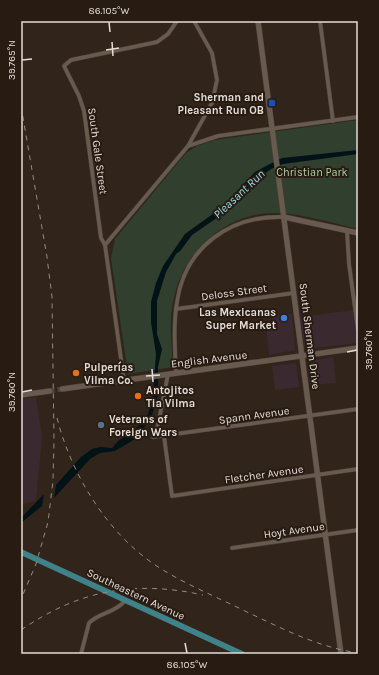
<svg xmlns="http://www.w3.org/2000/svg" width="379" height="675" font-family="Karla,sans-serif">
<rect width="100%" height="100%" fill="#31251b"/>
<g fill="#3b2930">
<path d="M354,310L358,343L306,349L304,345L300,317Z"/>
<path d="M292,314L295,350L269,355L266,325L273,324L272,316Z"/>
<path d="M333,357L336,383L313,385L309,383L308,367L309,361Z"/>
<path d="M296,363L299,387L275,390L272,366Z"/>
<path d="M36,397L42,437L36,501L21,504V399Z"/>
</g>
<path fill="#303f2e" d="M358,120V229C332,223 304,214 278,213C228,211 184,250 174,298C168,321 172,344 173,367L128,374L111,258L115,239L186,153L197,146L215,140Z"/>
<g fill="#011317">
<path d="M358,150V154L283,164L271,169L256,180L221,215L192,235L181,250L176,254L166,272L157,301V334L162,349L158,367V396L152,415L141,433L135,439L115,451L100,453L90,459L54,498L56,485L81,457L92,449L100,447L112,448L118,441L133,432L148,414L153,396L156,354L151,322V302L156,283L163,266L185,234L221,208L255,172L268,165L282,158Z"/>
<path d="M44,494L42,506L21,523V518Z"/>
</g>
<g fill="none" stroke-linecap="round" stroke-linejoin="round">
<path stroke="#4c4037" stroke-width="5" stroke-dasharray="5 2.5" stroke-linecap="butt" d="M50,391L62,389"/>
<defs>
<g id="street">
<path d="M320,21L333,121"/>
<path d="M188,146L212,103L217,80L212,53L194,21"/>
<path d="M347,231L349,264L358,330"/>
<path d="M105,245L101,238L84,111L79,96L64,66L71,60L157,42L168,34L177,21"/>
<path d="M176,309L294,293"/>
<path d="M176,373C175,349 173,325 177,302C185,247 230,215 284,217"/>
<path d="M124,380L105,245L188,146L218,136L358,117"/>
<path d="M161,435L158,433L157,430L168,374"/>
<path d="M164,436L172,496L358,469"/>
<path d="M153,437L358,409"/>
<path d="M232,548L358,530"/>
<path d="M81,654L89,623C100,612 113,614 125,601"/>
</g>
<g id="secondary">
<path d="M258,21L341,654"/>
<path d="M284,217L358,233"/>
<path d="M62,389L358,348"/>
<path d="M21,395L50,391"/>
</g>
<path id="primary" d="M21,552L242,654"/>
</defs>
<use href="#street" stroke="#4e443b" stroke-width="4.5"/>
<use href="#secondary" stroke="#4e443b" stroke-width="6"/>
<use href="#primary" stroke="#4e443b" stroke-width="6"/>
<use href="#street" stroke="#685a4f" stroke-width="3.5"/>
<use href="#secondary" stroke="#685a4f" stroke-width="5"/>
<use href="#primary" stroke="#3d838a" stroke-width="5.5"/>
<g stroke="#948a82" stroke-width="1" stroke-dasharray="5 5" stroke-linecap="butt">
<path d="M21,106L47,257L52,297L54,440L53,481L48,522L36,564L21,599"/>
<path d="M21,180V181"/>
<path d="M57,418C72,477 110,538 163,570C189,586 219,598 247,612C283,629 318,647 358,653"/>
<path d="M21,630C79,590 135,580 203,595"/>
</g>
</g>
<path fill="none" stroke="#e5dcd6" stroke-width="1.5" d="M109,22L110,32M112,42L113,56M106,50L119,48M22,60L32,59M347,352L357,350M152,369L153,382M146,376L160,375M22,392L32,390M185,643L187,653"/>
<rect fill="#1a4fb4" stroke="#271b12" stroke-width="1.5" x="268" y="99" width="8" height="8" rx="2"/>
<circle fill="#3f7fe0" stroke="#271b12" stroke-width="1.5" cx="284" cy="318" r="4"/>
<g fill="#e8710a" stroke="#271b12" stroke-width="1.5">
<circle cx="76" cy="373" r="4"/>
<circle cx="138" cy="396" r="4"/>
</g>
<circle fill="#5c6f8a" stroke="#271b12" stroke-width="1.5" cx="101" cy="425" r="4"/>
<g text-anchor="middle" stroke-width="4" stroke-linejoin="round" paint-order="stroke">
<g font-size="11" font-weight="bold" fill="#e5dcd6" stroke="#271b12" text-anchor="start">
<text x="264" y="101" text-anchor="end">Sherman and<tspan x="264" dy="13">Pleasant Run OB</tspan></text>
<text x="276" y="316" text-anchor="end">Las Mexicanas<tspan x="276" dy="13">Super Market</tspan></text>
<text x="84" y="371">Pulperías<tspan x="84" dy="13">Vilma Co.</tspan></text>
<text x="146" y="394">Antojitos<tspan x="146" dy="13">Tia Vilma</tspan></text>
<text x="109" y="423">Veterans of<tspan x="109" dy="13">Foreign Wars</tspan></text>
</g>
<g font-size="11" fill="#e5dcd6" stroke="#271b12">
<text transform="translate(98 151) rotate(82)" y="4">South Gale Street</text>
<text transform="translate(234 292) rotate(-8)" y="4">Deloss Street</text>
<text transform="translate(310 336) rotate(83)" y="4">South Sherman Drive</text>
<text transform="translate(209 359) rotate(-7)" y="4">English Avenue</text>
<text transform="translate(254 415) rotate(-8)" y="4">Spann Avenue</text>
<text transform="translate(264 474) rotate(-8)" y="4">Fletcher Avenue</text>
<text transform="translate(294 530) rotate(-8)" y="4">Hoyt Avenue</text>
<text transform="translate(136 594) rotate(25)" y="4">Southeastern Avenue</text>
</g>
<g font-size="11" fill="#a9d2a4" stroke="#271b12">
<text x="312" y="176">Christian Park</text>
</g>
<g font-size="12" font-style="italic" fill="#94dfee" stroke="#271b12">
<text transform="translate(239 194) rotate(-43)" y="4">Pleasant Run</text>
</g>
</g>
<rect width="379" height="675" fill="none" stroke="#271b12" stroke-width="44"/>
<rect x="22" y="22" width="335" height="631" fill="none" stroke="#e5dcd6" stroke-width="1.5"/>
<g font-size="10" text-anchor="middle" fill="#e5dcd6">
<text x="109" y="14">86.105°W</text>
<text transform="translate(11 60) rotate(-90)" y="4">39.765°N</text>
<text transform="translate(368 350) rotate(-90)" y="4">39.760°N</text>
<text transform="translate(11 392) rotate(-90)" y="4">39.760°N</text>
<text x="187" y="668">86.105°W</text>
</g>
</svg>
